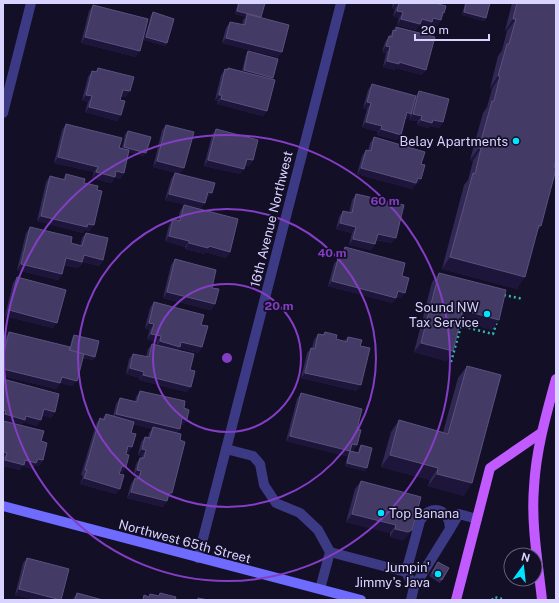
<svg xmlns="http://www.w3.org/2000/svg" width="559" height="603" font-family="'Public Sans',sans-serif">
<rect width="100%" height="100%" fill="#130f26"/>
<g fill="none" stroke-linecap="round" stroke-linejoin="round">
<g stroke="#2fb8b0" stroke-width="2.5" stroke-dasharray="2 3" stroke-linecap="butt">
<path d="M504,295L523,299"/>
<path d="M451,362L461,326L493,334L497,321"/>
<path d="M492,600L494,597L502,599"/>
</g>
<g stroke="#3d3a85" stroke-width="10">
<path d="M226,449L253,456L260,464L264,485L276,503L300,513L318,530L330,552L320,589"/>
<path d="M450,529L459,514L477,519"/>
<path d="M330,552L406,572"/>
<path d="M411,600L414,587L406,572L420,521C430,503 450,508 450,529L414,587"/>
</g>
<g stroke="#3d3a85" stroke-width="10">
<path d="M3,113L31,3"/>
<path d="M198,558L341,3"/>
</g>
<path stroke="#6f6bff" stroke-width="10" d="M3,506L361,600"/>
<g stroke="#c25bff" stroke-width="10">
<path d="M456,600L490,468L541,433"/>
<path d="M542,600C538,562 531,525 534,487C536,450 546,415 556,379"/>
</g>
</g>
<g fill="#312854">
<path d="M238,3H265L261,18L282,52L278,57L222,43L226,28L230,22L242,25L243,20L246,17L235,14Z"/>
<path d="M393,3H438V4L444,13L437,26L431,24L428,28L419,25L416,30L397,25L399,18L393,16L395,9L392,8Z"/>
<path d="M465,3H490L486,18L484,21L462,15Z"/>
<path d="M512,3H556L541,226L537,231L517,289L442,269L464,185L468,180L473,161L470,160L483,113L487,107L492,89L490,88L498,56L502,50L507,31H505Z"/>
<path d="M93,5L136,57L81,43L89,11Z"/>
<path d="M153,12L167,43L165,46L144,40L151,15Z"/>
<path d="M396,27L422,75L396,68L395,70L383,67L386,53L382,52L385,42Z"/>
<path d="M248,51L273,78L272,79L267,111L263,116L217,104L218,101L215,100L221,75L225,69L227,70L228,68L242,71L246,54Z"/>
<path d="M98,68L126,97L121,96L120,100L121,115L117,121L85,112L88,102L82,100L88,77L92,71L95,72Z"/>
<path d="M372,84L415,97L419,91L443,122L439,128L430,126L428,128L417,125L418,121L409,120L412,109L407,119H405L401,135L397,140L377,135L378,132L362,127L367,109L363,108L368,90Z"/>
<path d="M66,124L122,148L125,134L128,131L144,156L129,152L124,173L120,179L115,177L111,183L92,178L94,172L54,163L62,130Z"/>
<path d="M166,125L180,174L153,167L162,130Z"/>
<path d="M216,129L253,160L249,166L245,165L240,174L204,166L212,135Z"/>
<path d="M374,137L421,164V179L417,184H416L412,189L357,174L362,156L366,150L368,151L370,143Z"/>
<path d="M175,173L208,198H206L205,203L201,208L165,200L171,179Z"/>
<path d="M66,174L84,183L90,231L85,230L83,233L37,221L46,182L50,176L63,179Z"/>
<path d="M356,194L392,243L376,240L375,244L371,250L349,245L352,233L336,229L339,217L343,211L349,213L352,200Z"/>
<path d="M184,205L230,252L226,258L205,252L204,254L185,249V247L165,241L169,225L173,219L178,220L180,211Z"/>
<path d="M30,227L71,243L80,246L82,238L86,233L103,260L99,266L83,262L78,268L64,265L62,274L58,280L17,270L26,233Z"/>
<path d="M345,247L402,276L401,298L396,297L392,303L328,286L334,264L338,259H339L341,253Z"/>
<path d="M175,259L212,288L215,304L211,310L163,298L171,265Z"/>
<path d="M439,273L499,320L492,330L461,321L453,351L446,361L414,352L432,282Z"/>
<path d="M17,277L53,328L5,316L13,283Z"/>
<path d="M154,302L201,325L202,347L198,353L179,348L178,350L190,370L187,392L139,380L140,378L126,374L129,359L133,354L146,357L148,349L152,344L157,345V342L147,339L150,330L145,328L150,308Z"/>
<path d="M9,332L70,347L72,338L74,335L95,357L93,360L83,358L73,386L60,383L56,389L3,376V346L5,338Z"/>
<path d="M325,332L336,339L344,341L348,337L360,346L357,391L301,378L307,353L311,348H312L314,340L318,334L322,335Z"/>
<path d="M467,366L464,496L428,486L430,480L381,467L391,432L399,420L443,432L458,378Z"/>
<path d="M3,379L55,412L51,418L43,415L37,426L24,422L21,425L41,441L43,460L39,466L35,465L32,469L22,466L20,470L3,466Z"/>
<path d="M140,391L184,408L187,419L183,425L181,424L177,433L180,440L172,493L168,499L163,507L127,498L131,484L135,478L137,479V477L133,476L136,464L140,458H141L142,456L138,455L141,442L145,437H148L149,433L152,429L133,424L131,433L132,447L128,453L126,452V467L122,473L120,472L116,494L80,484L83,476L81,475L96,424L100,418L102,419L106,414L113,416L116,404L120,398L135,402L136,397Z"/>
<path d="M301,393L357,429V445L353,451L351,450L346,456L286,441L297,399Z"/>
<path d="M361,445L365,471L345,466L348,454L350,451L358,453L359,448Z"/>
<path d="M361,481L406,538L402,540L390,537V533L346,522L355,489Z"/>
<path d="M27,558L36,600L15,595L23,563Z"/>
<path d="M436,565L449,568L440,583L429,576Z"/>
<path d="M77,593L103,600H72Z"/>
</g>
<g fill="#1d163a">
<path d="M396,3H399L395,9L392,8Z"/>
<path d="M237,11L261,17L259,20L247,14L246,17L235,14Z"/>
<path d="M397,11L403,12L399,18L393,16Z"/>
<path d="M464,12L486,18L484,21L462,15Z"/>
<path d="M433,18L441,20L437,26L431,24L428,28L419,25L416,30L397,25L401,19H422Z"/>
<path d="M513,19H516L507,31H505Z"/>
<path d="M85,37L140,51L136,57L81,43Z"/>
<path d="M146,37L167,43L165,46L144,40Z"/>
<path d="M226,38L282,52L278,57L222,43Z"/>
<path d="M386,46L390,47L386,53L382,52Z"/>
<path d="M387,61L399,62L426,70L422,75L396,68L395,70L383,67Z"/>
<path d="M244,70L273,78L271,81L241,73Z"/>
<path d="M498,76H500L492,89L490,88Z"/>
<path d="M123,90L130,91L126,97L119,95Z"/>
<path d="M86,95L92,96L88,102L82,100Z"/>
<path d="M219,95H222L218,101L215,100Z"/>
<path d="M221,99L267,111L263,116L217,104Z"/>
<path d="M367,102L371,103L367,109L363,108Z"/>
<path d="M89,107L121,115L117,121L85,112Z"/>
<path d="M407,112L411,114L407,119L403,118Z"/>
<path d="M413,114L422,116L418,121L409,120Z"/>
<path d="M421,120H433L443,122L439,128L430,126L428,128L417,125Z"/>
<path d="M366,122L382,126L378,132L362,127Z"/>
<path d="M381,129L401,135L397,140L377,135Z"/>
<path d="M124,147L146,153L144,156L121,150Z"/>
<path d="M479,148H481L473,161L470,160Z"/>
<path d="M58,157L98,167L94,172L54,163Z"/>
<path d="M247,159L253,160L249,166L243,164Z"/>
<path d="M208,160L244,169L240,174L204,166Z"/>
<path d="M157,161L184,168L180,174L153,167Z"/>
<path d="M361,168L418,178L421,179L417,184H416L412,189L357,174Z"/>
<path d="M116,171L124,173L120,179L115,177L111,183L92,178L96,172Z"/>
<path d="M208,192L212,193L208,198H204Z"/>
<path d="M169,194L205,203L201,208L165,200Z"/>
<path d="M41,216L94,225L90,231L85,230L83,233L37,221Z"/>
<path d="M340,223L356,227L352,233L336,229Z"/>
<path d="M378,234L396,238L392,243L374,239Z"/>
<path d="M169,236L189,241L185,247L165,241Z"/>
<path d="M353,239L375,244L371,250L349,245Z"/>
<path d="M189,243L209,246L230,252L226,258L205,252L204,254L185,249Z"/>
<path d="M84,255L103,260L99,266L80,261Z"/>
<path d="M450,257L525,277L517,289L442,269Z"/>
<path d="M66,258L82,262L78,268L62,264Z"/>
<path d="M21,264L62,274L58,280L17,270Z"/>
<path d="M332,281L396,298L392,303L328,286Z"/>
<path d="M398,291L405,293L401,298L394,297Z"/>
<path d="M167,292L215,304L211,310L163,298Z"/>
<path d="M9,310L57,323L53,328L5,316Z"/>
<path d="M463,310L499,320L492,330L456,320Z"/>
<path d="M149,323L154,324L150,330L145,328Z"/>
<path d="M151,334L161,336L157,342L147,339Z"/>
<path d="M160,341L181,342L202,347L198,353L179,348L176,353L156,347Z"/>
<path d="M421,343L453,351L446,361L414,352Z"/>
<path d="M70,351L95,357L93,360L68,354Z"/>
<path d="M130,368L144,372L140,378L126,374Z"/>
<path d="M3,369L60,383L56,389L3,376Z"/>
<path d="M305,373L361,385L357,391L301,378Z"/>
<path d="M143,375L191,387L187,392L139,380Z"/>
<path d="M62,377L77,381L73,386L58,383Z"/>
<path d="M44,409L55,412L51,418L40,415Z"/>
<path d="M3,410L6,411L3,415Z"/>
<path d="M5,414L26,416L41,420L37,426L24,422L21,425L3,421V417Z"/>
<path d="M116,414L180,429L176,435L153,427L152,429L112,419Z"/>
<path d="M182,418L187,419L183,425L178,424Z"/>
<path d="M290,436L350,451L346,456L286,441Z"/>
<path d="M352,444L357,445L353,451L348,449Z"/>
<path d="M128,446L132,447L128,453L124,451Z"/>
<path d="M142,449L146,450L142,456L138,455Z"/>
<path d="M3,452L7,453L3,458Z"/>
<path d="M390,455L438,468L430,480L381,467Z"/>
<path d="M38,459L43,460L39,466L35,465L32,469L22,466L20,470L3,466V463L5,460H25Z"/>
<path d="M347,463L367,468L365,471L345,466Z"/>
<path d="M122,466L126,467L122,473L118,472Z"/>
<path d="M137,470L141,471L137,477L133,476Z"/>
<path d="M437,474L472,483L464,496L428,486Z"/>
<path d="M84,478L120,489L116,494L80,484Z"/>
<path d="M131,492L167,501L163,507L127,498Z"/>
<path d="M169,493H172L168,499L165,498Z"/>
<path d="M352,514L396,525L390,533L346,522Z"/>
<path d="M395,529L412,530L406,538L402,540L390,537Z"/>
<path d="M19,589L61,600H36L15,595Z"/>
</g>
<g fill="#433a66" stroke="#5a527e">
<path d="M239,3H265L261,17L237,11Z"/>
<path d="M398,3H438V4L446,6L444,13L443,12L441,20L433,18L432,22L422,19L420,24L401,19L403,12L397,11L399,3Z"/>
<path d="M466,3H490L486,18L464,12Z"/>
<path d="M517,3H556V160L554,167L556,168V169L541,226L539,225L525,277L450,257L473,173L475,174L481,148H479L492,101H494L500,76H498L507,44H509L516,19H513Z"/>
<path d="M93,5L148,19L140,51L85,37Z"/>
<path d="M153,12L174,19L167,43L146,37Z"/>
<path d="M247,14L289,25L282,52L226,38L230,22L245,25Z"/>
<path d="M396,27L435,37L426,70L399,62V64L387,61L390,47L386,46L389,36L392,37L393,30L396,31Z"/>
<path d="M248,51L278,59L273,78L244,70Z"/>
<path d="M98,68L134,77L130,91L123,90L120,100L125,101L121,115L89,107L92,96L86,95L92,71L97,72Z"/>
<path d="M228,68L275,80L267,111L221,99L222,95H219L225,69L228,70Z"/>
<path d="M372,84L416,96L411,114L407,112L401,135L381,129L382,126L366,122L371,103L367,102Z"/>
<path d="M419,91L449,99L443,122L433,120L432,123L421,120L422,116L413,114Z"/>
<path d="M66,124L122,138L119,148L129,150L124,173L116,171L115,177L96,172L98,167L58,157Z"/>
<path d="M166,125L194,132L184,168L157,161Z"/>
<path d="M216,129L258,140L253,160L247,159L244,169L208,160Z"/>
<path d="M128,131L151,137L146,153L124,147Z"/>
<path d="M374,137L425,152L421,164L425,165L421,179L418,178L416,183L361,168L366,150L371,151Z"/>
<path d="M175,173L215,183L212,193L208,192L205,203L169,194Z"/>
<path d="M66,174L85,179L84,183L98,186L97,190L102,191L94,225L88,224L87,227L41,216L50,176L65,180Z"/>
<path d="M356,194L404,205L396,238L378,234L375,244L353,239L356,227L340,223L343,211L352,213Z"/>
<path d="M184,205L238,219L230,252L209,246L208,248L189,243V241L169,236L173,219L180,221Z"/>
<path d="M30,227L72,237L71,243L82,246L86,233L108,238L103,260L84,255L82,262L66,258L62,274L21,264Z"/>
<path d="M345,247L405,263L402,276L409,278L405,293L398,291L396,298L332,281L338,259H341Z"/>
<path d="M175,259L216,270L212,288L219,289L215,304L167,292Z"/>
<path d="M439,273L506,290L499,320L463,310L453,351L421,343Z"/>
<path d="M17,277L66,290L57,323L9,310Z"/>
<path d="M154,302L204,315L201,325L208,326L202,347L181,342L180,347L160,341L161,336L151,334L154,324L149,323Z"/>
<path d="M9,332L70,347L69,350L84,354L77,381L62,377L60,383L3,369V356Z"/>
<path d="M325,332L337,335L336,339L347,342L348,337L362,340L360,346L370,348L361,385L305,373L311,348L315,349L318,334L324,335Z"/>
<path d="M74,335L99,341L95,357L84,354L70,350Z"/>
<path d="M152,344L194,354L190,370L195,371L191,387L143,375L144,372L130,368L133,354L149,357Z"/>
<path d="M467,366L501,375L472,483L437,474L438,468L390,455L399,420L448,434Z"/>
<path d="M3,379L59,394L55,412L44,409L41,420L26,416L25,420L5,414L6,411L3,410Z"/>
<path d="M140,391L185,401L184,408L189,410L187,419L182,418L180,429L116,414L120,398L137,402Z"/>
<path d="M301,393L362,409L357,429L361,430L357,445L352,444L350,451L290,436Z"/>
<path d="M106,414L134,422L131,433L136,434L132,447L128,446L126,454L129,455L126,467L122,466L119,474L124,475L120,489L84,478L87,470H85L100,418L104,420Z"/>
<path d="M3,421L44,431L41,441L47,443L43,460L38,459L36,463L25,460L24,465L5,460L7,453L3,452Z"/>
<path d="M153,427L181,434L180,440L185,442L172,493H169L167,501L131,492L135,478L139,479L141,471L137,470L140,458H144L146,450L142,449L145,437L150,438Z"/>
<path d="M361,445L372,448L367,468L347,463L350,451L359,453Z"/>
<path d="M361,481L421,497L412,530L408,532L395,529L396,525L352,514Z"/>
<path d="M27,558L69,569L61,600L19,589Z"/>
<path d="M438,562L449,568L442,580L432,573Z"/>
<path d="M77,593L103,600H75Z"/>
<path d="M160,593L176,597L175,600H143L144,595L149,597L150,594L159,596Z"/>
<path d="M198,598L208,600H198Z"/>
</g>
<g fill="none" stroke="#843dc5" stroke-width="2">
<circle cx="227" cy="358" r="74"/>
<circle cx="227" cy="358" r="149"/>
<circle cx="227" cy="358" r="223"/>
</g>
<g fill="#00e5ff" stroke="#130f26" stroke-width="1.5">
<circle cx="516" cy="141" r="4"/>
<circle cx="487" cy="314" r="4"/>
<circle cx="381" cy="513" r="4"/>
<circle cx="438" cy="574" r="4"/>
</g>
<g text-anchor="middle" stroke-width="3.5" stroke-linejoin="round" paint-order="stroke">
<g font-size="13" fill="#d9d4ff" stroke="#130f26" text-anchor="end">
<text x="508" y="146">Belay Apartments</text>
<text x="479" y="312">Sound NW<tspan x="479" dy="15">Tax Service</tspan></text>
<text x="389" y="518" text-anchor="start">Top Banana</text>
<text x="430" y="572">Jumpin'<tspan x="430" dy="15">Jimmy's Java</tspan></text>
</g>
<g font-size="13" fill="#d9d4ff" stroke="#130f26">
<text transform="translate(271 219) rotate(-76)" y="5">16th Avenue Northwest</text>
<text transform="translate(185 541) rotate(15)" y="5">Northwest 65th Street</text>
</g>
</g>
<circle cx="227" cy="358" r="6" fill="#843dc5" stroke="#130f26" stroke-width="2"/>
<g font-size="12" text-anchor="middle" font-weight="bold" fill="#843dc5" stroke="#130f26" stroke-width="3.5" stroke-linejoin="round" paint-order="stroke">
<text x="385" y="205">60 m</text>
<text x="332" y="257">40 m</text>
<text x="279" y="310">20 m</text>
</g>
<rect width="559" height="603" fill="none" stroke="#d9d4ff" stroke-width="8"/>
<g transform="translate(523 567) rotate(15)"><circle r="19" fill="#130f26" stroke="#625e7d"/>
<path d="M0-3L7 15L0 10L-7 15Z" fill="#00e5ff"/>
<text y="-6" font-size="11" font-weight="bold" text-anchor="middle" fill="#d9d4ff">N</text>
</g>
<path d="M415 34v6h74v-6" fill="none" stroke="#d9d4ff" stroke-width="2"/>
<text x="421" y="34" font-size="12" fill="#d9d4ff" stroke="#130f26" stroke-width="3" paint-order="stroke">20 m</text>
</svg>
